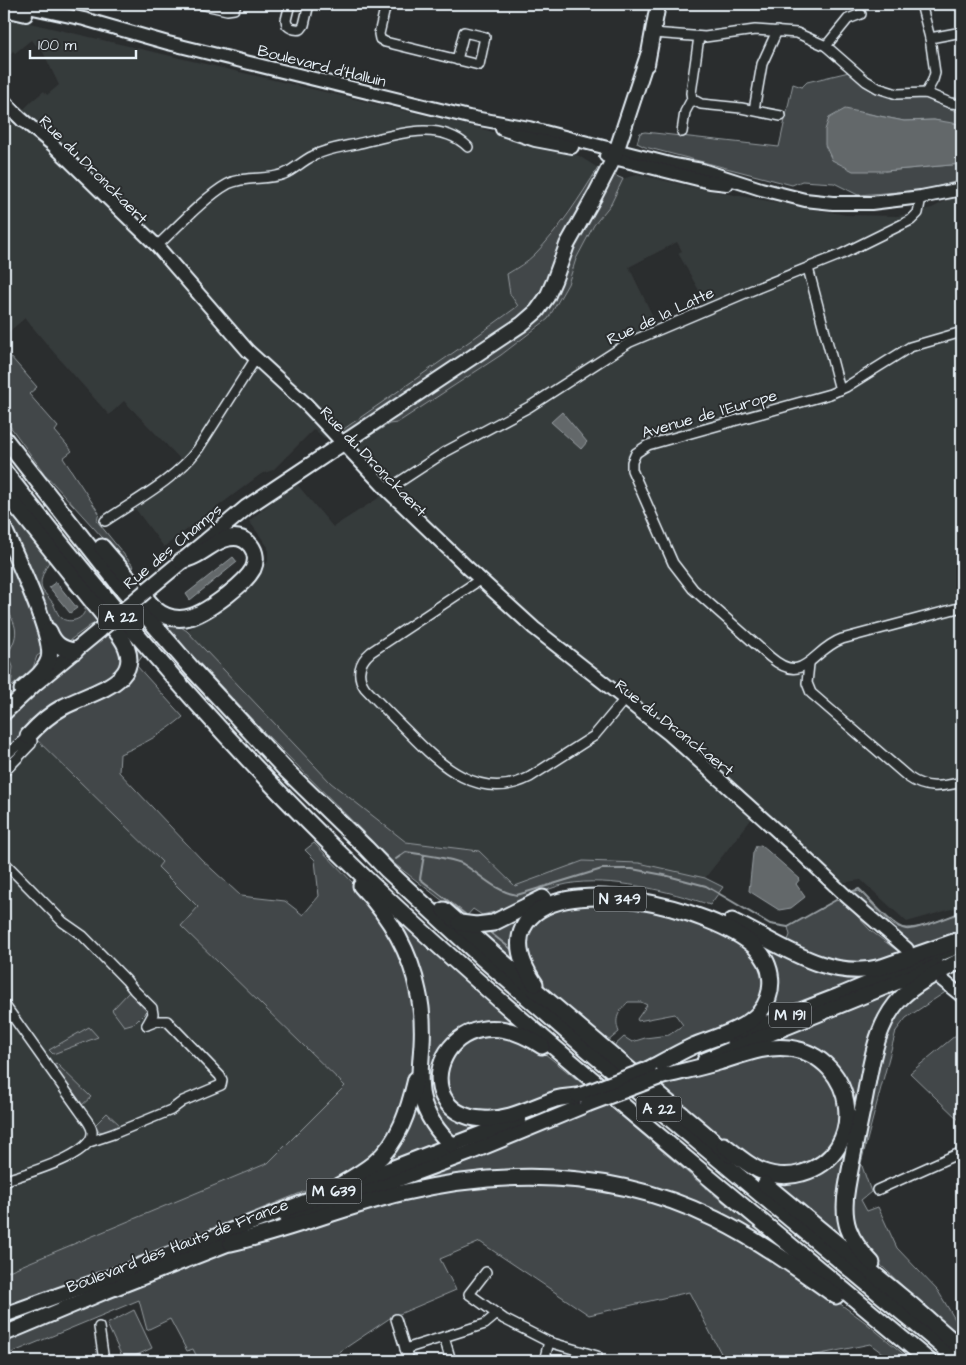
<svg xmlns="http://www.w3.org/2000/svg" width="966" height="1365" font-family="'Architects Daughter',sans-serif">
<rect width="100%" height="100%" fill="#2a2d2e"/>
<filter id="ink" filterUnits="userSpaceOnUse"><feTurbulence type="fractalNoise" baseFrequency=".02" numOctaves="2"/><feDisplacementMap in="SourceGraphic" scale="10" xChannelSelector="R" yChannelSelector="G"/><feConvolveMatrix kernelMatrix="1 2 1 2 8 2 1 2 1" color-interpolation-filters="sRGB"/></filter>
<g filter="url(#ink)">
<g fill="#363a3b" fill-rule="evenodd">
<path d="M4,17L487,130L500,135L579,156L598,168L585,189L545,243L535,255L507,274L519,305L470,341L341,431L324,438L314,429L273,470L261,474L164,547L134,507L187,466L124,401L109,415L50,348L25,318L4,336V111L16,122L22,111L33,100L44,91L47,95L59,85L43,52L31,40L15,53L13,51L4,60Z"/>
<path d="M637,174L701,189L846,215L898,216L932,208L962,192V906L907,922L861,880L839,883L761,807L705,878L639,863L583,861L515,886L479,851L406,842L331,783L187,631L254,582L268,561V547L249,521L295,482L333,527L380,497L387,486L353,446L389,424L397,423L501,355L541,326L553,312L568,284L576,259L594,225L611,204L623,179ZM677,242L682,251L678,253L706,303L657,325L629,267Z"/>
<path d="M4,597L16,630L15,642L8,653L13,667L11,687L4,694Z"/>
<path d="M27,730L163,862L158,867L198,907L181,926L346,1086L268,1163L4,1273V752Z"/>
</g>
<g fill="#424648" stroke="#959ca0">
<path d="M849,72L866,87L892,98L922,97L958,112H962V126L934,120L904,121L860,112L885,171L962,164V180L924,190L858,195L834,183L802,181L792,185L645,147L637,143L640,133L645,132L779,147L793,84L802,87L807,82Z"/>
<path d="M598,168L623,179L611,204L594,225L576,259L568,284L548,319L501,355L397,423L389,424L353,446L341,431L470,341L518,306L510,294L507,274C517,268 527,262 535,254C558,231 581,196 598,168Z"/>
<path d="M4,349L37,387L29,394L58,427L55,431L72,451L63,458L99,513L97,521L134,567L131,569L44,473L4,418Z"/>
<path d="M4,498L51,558C46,568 37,581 43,591C46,595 50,599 53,603C56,609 57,615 63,619C71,624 87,618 85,606C84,596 65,593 62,573L102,621L91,625L66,643V640L58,641L4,519Z"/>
<path d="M4,545L43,635L46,650L37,656L33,668L11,687L13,667L8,653C25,626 9,622 4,597C1,584 4,560 4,545Z"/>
<path d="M165,620L178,625L187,631L331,783L406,842L479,851L515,886L583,861L639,863L705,878L723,887L710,905C670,891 609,876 567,884C545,888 525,901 505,912L502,910L482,915L473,909L465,918L396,865L262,730L162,623Z"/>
<path d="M108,630L124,657L115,676L27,730L4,752V721Z"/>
<path d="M127,635L143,655L136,665L183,717C164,733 144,744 120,754L119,772L202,860L241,896L285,901L303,915L319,896L315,860L305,850L314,843C335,865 363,890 379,916C410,966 429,1041 407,1098C404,1106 399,1114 395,1121C391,1130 387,1144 380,1152C372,1159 361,1166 352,1172L89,1279L19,1304L4,1306V1273L268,1163L345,1086L181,926L198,907L158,867L162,862L32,735L53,717L116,686Z"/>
<path d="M859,891C870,901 880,914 892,924C908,936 944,918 962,912V934L913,952L850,894Z"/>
<path d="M836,900L845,903L871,931L903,955L875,963H834L787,943L790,935L788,927Z"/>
<path d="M585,903L641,907L704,925L729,936L756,955L764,970V996L744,1019L721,1031L653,1057L633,1066L612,1048L624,1037L632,1042L645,1038L669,1035L683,1025L675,1014L638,1021L637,1019L647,1005L641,1002H628C618,1012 614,1019 619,1032L607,1042L548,990L536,978L527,960L526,935L541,914Z"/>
<path d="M531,911L521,968L474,929Z"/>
<path d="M399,920L525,1031L457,1035L438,1093L489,1123L451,1139L433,1114L425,1090L428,1052L395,921Z"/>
<path d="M723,920L795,957L877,974L759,1021L775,979Z"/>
<path d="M934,980L947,991L906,1018L896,1031L861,1163L871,1192L861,1200L867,1211L878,1207L897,1248L938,1291L962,1331V1343L862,1247L849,1207L884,1038L901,1005Z"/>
<path d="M905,987L896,998L844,1181L852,1246L772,1184L775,1178L782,1179L843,1143L841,1076L766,1042Z"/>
<path d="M129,992L148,1010L135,1023L124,1026L112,1010Z"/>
<path d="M89,1027L98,1037L53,1054L49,1050Z"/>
<path d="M962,1030V1123L910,1073Z"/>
<path d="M498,1034L544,1053L584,1085L492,1114L467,1111L448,1094L444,1080L446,1062L470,1038Z"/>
<path d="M788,1054L816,1063L834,1082L842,1116L835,1140L814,1162L796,1170H777L748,1159L658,1084L757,1055Z"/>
<path d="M56,1063L91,1097L81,1106L53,1065Z"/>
<path d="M417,1103L442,1142L376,1168Z"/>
<path d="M607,1104L708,1190L791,1256L604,1178L380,1194Z"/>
<path d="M107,1113L121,1126L104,1133L99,1131L95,1125Z"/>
<path d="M491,1183L589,1185L647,1199L714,1225L809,1281L865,1322L912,1361H893L870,1344L816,1355L802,1361H725L689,1292L589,1315L480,1242L440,1259L456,1290L390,1318L326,1361H199L193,1349L187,1351L170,1319L147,1330L139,1300L4,1356V1338L143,1282L260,1241L395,1200Z"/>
<path d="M134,1310L152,1348L124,1361L107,1324Z"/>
</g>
<g fill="#63686b" stroke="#989fa3">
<path d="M845,109L904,121L934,120L959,124L962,126V164L885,171H853L832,160L825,145V130L829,118Z"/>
<path d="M562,412L587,442L581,449L551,422Z"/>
<path d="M233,557L237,562L190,600L186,594Z"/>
<path d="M56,582L77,608L70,613L49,587Z"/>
<path d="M761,845L800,879L796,884L805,897L791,908L779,910L749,891L753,853L756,846Z"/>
</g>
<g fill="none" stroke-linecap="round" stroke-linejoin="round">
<g stroke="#989fa3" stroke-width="2">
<path d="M424,855L420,879L465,914"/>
<path d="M396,859L406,852C419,854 452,858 463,864C481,875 496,892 517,895L602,869H632L664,875L706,886L770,924L788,927L836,900"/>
<path d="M851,892L859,889C870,899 892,927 906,929C916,931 951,916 962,912"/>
<path d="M487,930L511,949"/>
</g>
<defs>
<g id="minor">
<path d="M200,4L227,10L234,9L236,4"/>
<path d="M290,4L286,20L287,25C291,29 296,30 301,29L304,25L309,4"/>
<path d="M386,4L379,34L380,39L385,42L479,65L485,37L464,32L457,60"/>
<path d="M921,4L930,38L935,73L933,80L926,93"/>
<path d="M653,33L705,37L755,30L797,33L826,46L866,81L878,88L897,94L926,93L950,103L962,104"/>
<path d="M930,38L962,32"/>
<path d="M826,46L848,19L861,14"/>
<path d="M692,99L701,104L741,108L781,116"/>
<path d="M754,110L762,64L777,31"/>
<path d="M682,132L685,112L692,99L691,93L699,37"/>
<path d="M157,246C176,228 206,196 228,184C246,175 266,181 284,174C294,170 302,161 313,156C326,149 342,147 356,144C392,136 438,118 468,147"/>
<path d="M808,268L840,390"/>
<path d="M962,332L910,347L846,387L830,394L648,445L636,453L632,462V470L673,563L693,589L770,657C805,687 811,650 842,639L962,607"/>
<path d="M387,490L445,452L529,407L630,342L750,291L842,254L911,220L918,213L921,197"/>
<path d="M105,521C136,500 176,479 198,449L256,358"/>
<path d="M481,579L371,652C359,662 356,675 365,688C379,703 393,717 408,732C440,765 480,803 530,777L594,736L625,699"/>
<path d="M809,664L807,683L811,693L908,777C926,790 942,787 962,782"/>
<path d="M4,757L28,736L32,741L31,744L4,772"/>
<path d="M4,862L63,922L83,936L126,980L134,990L152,1008L153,1014L147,1025"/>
<path d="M4,1004L80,1111C84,1117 91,1124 92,1131C95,1156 22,1174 4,1181"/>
<path d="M89,1142L113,1134L171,1110L183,1101L221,1085L222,1080L220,1076L167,1021H157L147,1025"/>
<path d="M877,1190L962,1152"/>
<path d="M486,1272L469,1294L504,1319L549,1342L597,1356"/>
<path d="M396,1319L409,1361"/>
<path d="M99,1327L104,1361"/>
<path d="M444,1337L451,1361"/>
<path d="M405,1349L485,1324L497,1314"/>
<path d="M544,1361L549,1342"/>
</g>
<g id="secondary">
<path d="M14,4L84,19L168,43L469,117L529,128L674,165L702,170L761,189L805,200L833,203H871L921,197L962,189"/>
<path d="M4,10L26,15"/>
<path d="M4,101L23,121"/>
<path d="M18,116L53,145L157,246L248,351L307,405L387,490L467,567L534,628L669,734L788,841L847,897L907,949"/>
<path d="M502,129L535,140L572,147"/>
<path d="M606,156L710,182L727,184"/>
<path d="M941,979L962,996"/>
</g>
<g id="primary">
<path d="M647,64L658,4"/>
<path d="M146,591L247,507L522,324L537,311L547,297L554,281L567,245L595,195L614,158L648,55"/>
<path d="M4,713L37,682L100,630"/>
</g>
<g id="trunk">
<path d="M732,1037L838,996L951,949"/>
<path d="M705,1060L937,966"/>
<path d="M288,1220L469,1153L588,1104"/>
<path d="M4,1315L129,1270L519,1119"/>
<path d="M4,1334L104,1292L240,1239"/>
</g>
<g id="motorway">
<path d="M4,438L116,581L193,670L286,770L366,848L387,870L481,957L588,1050L960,1361"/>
<path d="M4,471C114,613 230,748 360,873C469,977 585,1074 701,1171C777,1234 853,1298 929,1361"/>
<path d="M4,491L120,636C151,681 93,691 63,707C50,714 38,725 28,736"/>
<path d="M4,529C14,553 55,636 49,659C45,672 32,681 22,690"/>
<path d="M102,547L155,609C180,630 205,612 226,596C236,588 247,580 253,569C261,552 247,534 229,538C217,540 209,548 198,554C193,557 187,559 181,561"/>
<path d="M49,631C54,644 61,649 75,651"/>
<path d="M361,886C389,916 410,950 418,991C422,1008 423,1026 422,1044C421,1061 418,1080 422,1097C425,1114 439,1134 452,1145"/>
<path d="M444,910L526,982L730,1155"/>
<path d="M732,921C779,943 827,982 882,967L962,939"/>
<path d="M460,923L476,925L493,923L543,898"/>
<path d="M535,984C524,968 514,947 523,928C553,866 717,910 755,947C774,965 776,992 760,1012C743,1031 715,1037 693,1046C678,1053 664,1061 649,1069"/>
<path d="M542,1046C445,982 399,1114 483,1119C509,1121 532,1107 556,1099C563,1097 571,1097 578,1096"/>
<path d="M660,1077C679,1072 699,1068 719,1062C742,1055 765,1045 789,1048C858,1057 869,1154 802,1173C789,1177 774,1176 761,1171C747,1165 735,1154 724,1145"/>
<path d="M765,1184L908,1302L962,1349"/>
<path d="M322,1196C339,1185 358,1176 374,1163C399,1143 409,1109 416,1079"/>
<path d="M231,1243C289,1230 343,1207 401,1193C508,1168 615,1170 715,1219C758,1240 797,1268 836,1296"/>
<path d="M872,1263C848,1239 841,1220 847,1187C852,1158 858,1129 864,1101C871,1066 875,1025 901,998C918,981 941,971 962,960"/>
</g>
</defs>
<use href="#minor" stroke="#e8f1f8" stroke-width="12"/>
<use href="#secondary" stroke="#e8f1f8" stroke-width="16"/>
<use href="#primary" stroke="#e8f1f8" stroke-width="18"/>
<use href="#trunk" stroke="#e8f1f8" stroke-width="18"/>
<use href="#motorway" stroke="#e8f1f8" stroke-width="19"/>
<use href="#minor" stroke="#2a2d2e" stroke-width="9"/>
<use href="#secondary" stroke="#2a2d2e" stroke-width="12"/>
<use href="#primary" stroke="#2a2d2e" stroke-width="14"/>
<use href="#trunk" stroke="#2a2d2e" stroke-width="14"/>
<use href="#motorway" stroke="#2a2d2e" stroke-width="15"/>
<defs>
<path id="primary-bridge" d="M100,630L146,591"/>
<g id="trunk-bridge">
<path d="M578,1096L649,1069"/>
<path d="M588,1104L660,1077"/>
</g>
</defs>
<use href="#primary-bridge" stroke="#e8f1f8" stroke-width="18" stroke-linecap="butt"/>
<use href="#trunk-bridge" stroke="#e8f1f8" stroke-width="18" stroke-linecap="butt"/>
<use href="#primary-bridge" stroke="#2a2d2e" stroke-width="14"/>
<use href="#trunk-bridge" stroke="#2a2d2e" stroke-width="14"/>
</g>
</g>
<g text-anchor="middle" stroke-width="4" stroke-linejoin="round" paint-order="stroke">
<g fill="#2a2d2e" stroke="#afb6bb" stroke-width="1">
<rect x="98.5" y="604.5" width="45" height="25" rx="4"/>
<rect x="594" y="886.5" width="52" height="25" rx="4"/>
<rect x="769" y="1002.5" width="42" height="25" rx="4"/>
<rect x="636.5" y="1096.5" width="45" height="25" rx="4"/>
<rect x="306.5" y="1178.5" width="55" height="25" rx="4"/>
</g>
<g font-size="15" font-weight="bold" fill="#e8f1f8">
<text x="121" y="622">A 22</text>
<text x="620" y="904">N 349</text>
<text x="790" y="1020">M 191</text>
<text x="659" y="1114">A 22</text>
<text x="334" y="1196">M 639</text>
</g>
<g font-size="16" fill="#e8f1f8" stroke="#2a2d2e">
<text transform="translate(322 65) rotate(14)" y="6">Boulevard d'Halluin</text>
<text transform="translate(94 169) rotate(45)" y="6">Rue du Dronckaert</text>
<text transform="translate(660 315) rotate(-25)" y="6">Rue de la Latte</text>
<text transform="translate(709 413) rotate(-16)" y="6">Avenue de l'Europe</text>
<text transform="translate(374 461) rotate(46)" y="6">Rue du Dronckaert</text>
<text transform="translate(172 546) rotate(-40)" y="6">Rue des Champs</text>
<text transform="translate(675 727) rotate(38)" y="6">Rue du Dronckaert</text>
<text transform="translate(177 1245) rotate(-21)" y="6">Boulevard des Hauts de France</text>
</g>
</g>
<rect width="966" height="1365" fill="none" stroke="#2a2d2e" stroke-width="20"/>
<rect x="10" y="10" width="946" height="1345" fill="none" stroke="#e8f1f8" stroke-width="2" filter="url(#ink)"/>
<path d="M30 50v8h106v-8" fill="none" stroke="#e8f1f8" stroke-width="2.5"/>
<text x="38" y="50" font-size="15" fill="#e8f1f8" stroke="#2a2d2e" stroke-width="4" paint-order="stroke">100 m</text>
</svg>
